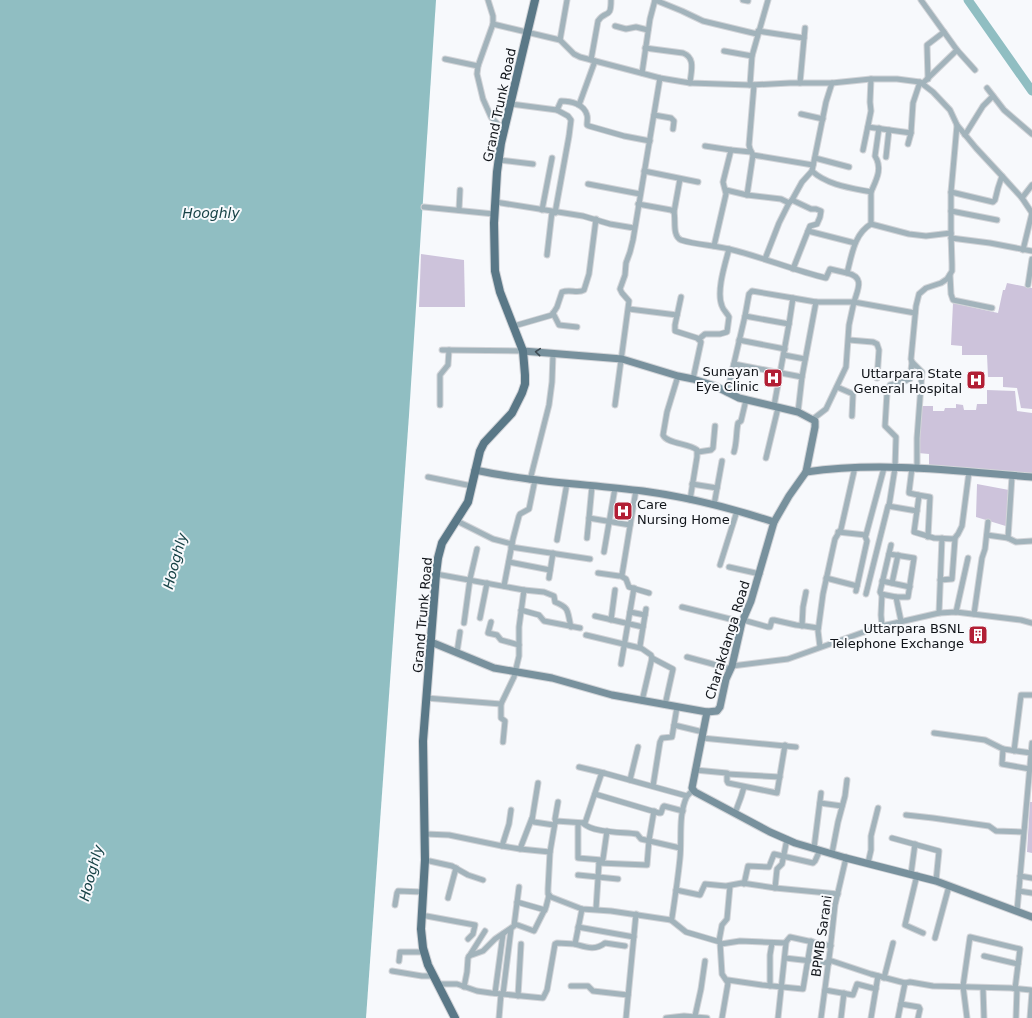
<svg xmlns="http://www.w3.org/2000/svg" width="1032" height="1018" font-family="'DejaVu Sans',sans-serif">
<rect width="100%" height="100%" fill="#f7f9fc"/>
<g fill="#cdc3db">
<path d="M421,254L464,260L465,307H419Z"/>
<path d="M1007,283L1032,288V409L1021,408L1017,388L1003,387V377H988L987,355H962V346L951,345L953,303L998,313L1003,290H1005Z"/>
<path d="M987,390L1015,391L1017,411L1032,413V477L929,468V454L918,453L920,406H933V411H944L945,408H956V404L963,405L964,410H976L977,404H987Z"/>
<path d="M977,484L1009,490V527L976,517Z"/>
<path d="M1030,802H1032V853L1027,852Z"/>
</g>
<path fill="#90bec2" d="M0,0H436L409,415L366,1018H0Z"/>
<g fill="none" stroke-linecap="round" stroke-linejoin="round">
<path stroke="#90bec2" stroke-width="9" d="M968,0L1032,91"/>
<defs>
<g id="street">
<path d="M488,0L493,16V24L478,66L477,74L483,99L491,117L504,131"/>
<path d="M655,0L682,11L703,21L757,34"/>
<path d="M743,0L748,1"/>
<path d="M921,0L957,50L923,83"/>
<path d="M493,24L560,40L574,54L580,57L660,78L690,83L750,85L790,83H832L871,79H897L920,82L933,92L950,110L957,125L951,192V233L952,264V271L947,279L941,283L926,288L919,294L916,306L911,359L912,362L922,372L917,438V469"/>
<path d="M615,26L626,29L636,27L648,30"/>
<path d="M758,31L804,38"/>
<path d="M560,40L567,0"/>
<path d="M645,48L683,53C696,58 691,71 690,83"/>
<path d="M957,50L975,70"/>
<path d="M724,51L752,56"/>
<path d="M445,59L478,66"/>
<path d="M591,60L598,21C606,9 611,20 611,0"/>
<path d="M642,73L650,19L655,0"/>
<path d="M928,79L927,45L944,32"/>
<path d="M800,83L805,28"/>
<path d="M750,85L752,56L768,0"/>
<path d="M754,85L749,145L750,149L753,155L813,165"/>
<path d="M987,88L1004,110L1032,134"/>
<path d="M511,104L557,110L561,101C571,101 584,104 587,115C588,118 587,121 587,125L589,126L624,136L650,141"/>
<path d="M579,105L595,61"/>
<path d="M801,114L823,119"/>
<path d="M654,115L671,118L674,121L673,129"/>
<path d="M957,125L976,148L1002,176L1022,198L1032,213"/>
<path d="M868,127L911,133"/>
<path d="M965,135L983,106L993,96"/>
<path d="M908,144L911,133L913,103L920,82"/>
<path d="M705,146L731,150L751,152"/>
<path d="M863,150L871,111L870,102L871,79"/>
<path d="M886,157L889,130"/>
<path d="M815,158L849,167"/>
<path d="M499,160L533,164"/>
<path d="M644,171L698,182"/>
<path d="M588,184L640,194"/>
<path d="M726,190L747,195L781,199L789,203"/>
<path d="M871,192C876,180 883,169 875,156L879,128"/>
<path d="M951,192L993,202L995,200L998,188L1002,176"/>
<path d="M747,195L753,155"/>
<path d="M1022,198L1032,185"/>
<path d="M792,200L811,209H816L821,211L820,217L817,224L810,226L808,231"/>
<path d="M495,202L583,216L610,224L634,228"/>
<path d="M638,204L671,210L674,212C676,220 672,236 681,240C697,245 713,245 729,249C762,257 793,270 826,278L830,269L847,273C852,255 854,234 871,224V192C851,188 827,185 812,171L826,102L832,83"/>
<path d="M424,207L494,214"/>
<path d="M459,210L460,190"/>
<path d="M542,210L552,158"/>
<path d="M951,211L997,220"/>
<path d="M674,212L680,179"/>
<path d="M555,213L569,136L571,120L568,116L557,110"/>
<path d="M871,224L909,234L926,236L951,233"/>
<path d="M951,238L990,243L1032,251"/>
<path d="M714,246L726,194L723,182L731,150"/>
<path d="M1023,250L1032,213"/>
<path d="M547,255L552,212"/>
<path d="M765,259L779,223L789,203L792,200L802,182L812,171"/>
<path d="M793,269L808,231L855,243"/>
<path d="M847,273C865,277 858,289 854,302L915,313"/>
<path d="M950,275L951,294L953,300L992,308"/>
<path d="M1028,285L1032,259"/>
<path d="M681,297L675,325V331L697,338L701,342L693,379"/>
<path d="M629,309L677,315"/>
<path d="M553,313L559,325L577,327"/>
<path d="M745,316L749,294L752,291L793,298"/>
<path d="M514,326L552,315L557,307L562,292C570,289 578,294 584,290L589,274L596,219"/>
<path d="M699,339L705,334H720L727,332L729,317C727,313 723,310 722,306C716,292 725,264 729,249"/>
<path d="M739,340L785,349"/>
<path d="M849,340L873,342L877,344L879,350L877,378"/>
<path d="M442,350L523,351"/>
<path d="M784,355L805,359"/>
<path d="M734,364L802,377"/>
<path d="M678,376L667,412L663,435C667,444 689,443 697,450V457L690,500"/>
<path d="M837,387L853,394L852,416"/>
<path d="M727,393L745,316L789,324L793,298L816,302H854L849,325L846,367L826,409L813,419"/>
<path d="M440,405V375L448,365L449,350"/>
<path d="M615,405L629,301L622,293L620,289L625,275L626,263L630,252L633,240L660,78"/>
<path d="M774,406L789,324"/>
<path d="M798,412L802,377L816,302"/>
<path d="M698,452L711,450L713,448L715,426"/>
<path d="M734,452C737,442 736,433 738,423L741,421L746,400"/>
<path d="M766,458L778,408"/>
<path d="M912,468L909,492V493L918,495L919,496L914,532L934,538L955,539L952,579L940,580"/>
<path d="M1012,476L1008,538L1016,542L1032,541"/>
<path d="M428,477L472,486"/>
<path d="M530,480L549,405L552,382L553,354"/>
<path d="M692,484L717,488"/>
<path d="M918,495L930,497L928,537"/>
<path d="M714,505L722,461"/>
<path d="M889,506L895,468L896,437L885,426L887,393L890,385L905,381L910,379L912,362"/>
<path d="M589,518L592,486"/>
<path d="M457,521L493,539L512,544"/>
<path d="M838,532L866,535L884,468"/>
<path d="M987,535L1008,538"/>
<path d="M587,538L589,518L630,525"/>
<path d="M954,539L958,534L962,526L969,472"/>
<path d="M557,540L567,483"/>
<path d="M891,545L880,592L881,594L896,597L901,621"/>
<path d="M511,547L590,559"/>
<path d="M604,552L615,488"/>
<path d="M889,554L914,558L908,597H896"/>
<path d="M509,562L550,570"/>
<path d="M720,565L737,511"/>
<path d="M729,567L760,574"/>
<path d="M598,573L619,576L622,575L636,490"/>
<path d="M621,576L626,579L629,587L649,593"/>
<path d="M549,578L553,553"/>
<path d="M826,578L857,586"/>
<path d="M882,581L910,587"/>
<path d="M892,583L898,555"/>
<path d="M504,586L513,539L519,516L520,514L529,509L535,480"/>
<path d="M524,590L544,592L554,596L555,602C570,608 567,611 571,627"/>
<path d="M856,591L867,541L865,536"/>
<path d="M866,594L888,506L917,511"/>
<path d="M682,607L742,622"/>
<path d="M521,610L539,615L544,621L580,628"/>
<path d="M630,612L645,615"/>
<path d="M956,612L968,558"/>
<path d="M939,613L942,538"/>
<path d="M974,614L982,558L985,549L988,522"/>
<path d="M595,616L643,627"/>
<path d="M480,618L487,583"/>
<path d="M611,620L615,590"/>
<path d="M743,620L768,627H770L772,620H774L796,625L805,626L818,628"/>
<path d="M491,622L488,633L497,635L501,640L519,645"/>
<path d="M464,623L470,579L477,549"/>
<path d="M802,626L803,607L806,592"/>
<path d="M882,626L881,615L882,594"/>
<path d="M586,635L640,648"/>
<path d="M820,647L818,631L823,594L835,539L841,529L855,467"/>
<path d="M457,652L460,632"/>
<path d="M687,657L731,669"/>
<path d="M652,658L673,669L665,705"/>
<path d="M621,664L634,588"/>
<path d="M732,666L788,659L878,627L939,613L956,612L1021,620L1032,623"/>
<path d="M426,698L501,704L514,677L519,656V627L524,590L436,574"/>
<path d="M642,701L652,658L651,655L641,648L640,646L646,609"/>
<path d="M501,704V718L505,721L503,742"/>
<path d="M674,725L703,732"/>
<path d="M934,733L985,740L1003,749L1002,764L1030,769"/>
<path d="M702,738L796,747"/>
<path d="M1003,749L1031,753"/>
<path d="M1014,751L1021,695H1032"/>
<path d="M579,767L604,773"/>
<path d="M695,770L727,773V781L728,783L777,793L785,745"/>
<path d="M727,774L780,777"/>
<path d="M630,780L638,747"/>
<path d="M538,783L532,820L534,822L554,825"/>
<path d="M653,786L660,742L662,738L672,737L677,707"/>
<path d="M595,794L659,813H661L663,807L664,806L683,811"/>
<path d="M820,803L842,806"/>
<path d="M735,813L741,797L744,787"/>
<path d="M906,815L933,818L989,826L996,831L1023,832"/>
<path d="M556,822L555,819L558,802"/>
<path d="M578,823V858L602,860"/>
<path d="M583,823C592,833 624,832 637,834L641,839L680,848"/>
<path d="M425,834L449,835L502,846L509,824L511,810"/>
<path d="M892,838L939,851L936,881"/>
<path d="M502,846L520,849L550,852L555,823L556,821L585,823L601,775L604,773L687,796L693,790"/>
<path d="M814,848L821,793"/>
<path d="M520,849L532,818"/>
<path d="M550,852L548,889V894L551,897L582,909L611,911L671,920L672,918C675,898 678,878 680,858C682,839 678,815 687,796"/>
<path d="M832,853L838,822L845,796L847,780"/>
<path d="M425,860L452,866L468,875L483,880"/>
<path d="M599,863L647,865L649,840L654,811"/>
<path d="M868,863L871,850V836L878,808"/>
<path d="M911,874L915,844"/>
<path d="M578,875L618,879"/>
<path d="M917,875L905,925L923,933"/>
<path d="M1020,876L1032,878"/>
<path d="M744,884L748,866L769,867L774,854L813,863L815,861L820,850"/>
<path d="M775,888L777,869L782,864L787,839"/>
<path d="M676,890L700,895L705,884L726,886L742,883L775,888L838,894"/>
<path d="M1019,891L1032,893"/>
<path d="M448,898L456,868"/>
<path d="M517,902L545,910"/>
<path d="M395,905L397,893L398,891L423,892"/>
<path d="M596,909L599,863L603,859L607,831"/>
<path d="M1017,911L1032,743"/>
<path d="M421,915L475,925L473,934L468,939"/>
<path d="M671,920L686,932L720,942L722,974L728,983L722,1018"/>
<path d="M515,924L534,931L546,907L549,895"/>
<path d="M578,927L634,937"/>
<path d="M935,938L949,886"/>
<path d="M719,941L722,925L727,919L730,886"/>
<path d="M785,943L790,937L831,946"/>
<path d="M575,944C586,947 595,951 605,943L625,946"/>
<path d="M721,944L740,941L786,943L778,1018"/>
<path d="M469,956L483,951L495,939L514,926L519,887"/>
<path d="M984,956L1018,964"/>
<path d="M785,958L829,963"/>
<path d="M829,960L871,974L905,983L910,982L933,986L1010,988L1031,990L1032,992"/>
<path d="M399,961L400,952H424"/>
<path d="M392,971L422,976H433"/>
<path d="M884,978L893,943"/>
<path d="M728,980L762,985L803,989L811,941"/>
<path d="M438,984H457L477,991L491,993L543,998L547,990L555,944L557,943L575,944L582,909"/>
<path d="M571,986H588L593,991L628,995"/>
<path d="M770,986V955L772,943"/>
<path d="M464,987L467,972L468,958L485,931"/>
<path d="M983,988L984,1018"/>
<path d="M825,990L853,995L857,984L876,989"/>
<path d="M495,993L503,934"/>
<path d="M503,994L511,929"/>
<path d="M518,996L521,944"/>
<path d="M901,1004L919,1007L920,1009L918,1018"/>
<path d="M695,1016L701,989L705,961"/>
<path d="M499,1018L501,994"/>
<path d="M626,1018L636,914"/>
<path d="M666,1018L684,1016L707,1018"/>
<path d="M821,1018L830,951L835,905L846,858"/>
<path d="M841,1018L844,993"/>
<path d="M871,1018L878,976"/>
<path d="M898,1018L905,983"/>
<path d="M967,1018L963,986L970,937L1020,949L1015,989"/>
<path d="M1016,1018L1017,989"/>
<path d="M1030,1018L1032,992"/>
</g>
<g id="secondary">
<path d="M523,351L622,359L678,376L693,379L715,386L739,398L798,412L815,421V427L806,472L789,496L774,522L751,601L742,622L732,666L726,679L720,707L717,711L707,712L692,788L695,792L770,832L795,843L846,858"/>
<path d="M475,470C530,482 587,484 643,491C688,497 731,508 774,522"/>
<path d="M806,472C881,461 957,471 1032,477"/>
<path d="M431,642L494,668L552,678L612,695L707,712"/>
<path d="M846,858L936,881L1032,917"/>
</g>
<path id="primary" d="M455,1018L428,965L423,948L421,929L425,860L423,741L436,574L438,558L442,543L468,502L480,451L484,443L512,413L522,393L525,384V375L523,351L500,292L495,271L494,223L497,172L501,143L535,0"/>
</defs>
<use href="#street" stroke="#d2d4d8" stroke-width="7"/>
<use href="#secondary" stroke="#d2d4d8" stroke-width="9"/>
<use href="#primary" stroke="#d2d4d8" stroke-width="10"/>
<use href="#street" stroke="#a2b3bb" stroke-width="5"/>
<use href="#secondary" stroke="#78919d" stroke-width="7"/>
<use href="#primary" stroke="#5a7887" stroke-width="8"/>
</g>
<defs><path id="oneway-chevron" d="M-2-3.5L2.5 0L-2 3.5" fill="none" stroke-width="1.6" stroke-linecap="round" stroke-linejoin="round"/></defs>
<use stroke="#3f4c54" href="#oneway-chevron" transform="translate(538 352) rotate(-175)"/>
<defs>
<symbol id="hospital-square" viewBox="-11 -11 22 22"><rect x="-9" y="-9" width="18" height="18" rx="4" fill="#b21f35" stroke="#f7f9fc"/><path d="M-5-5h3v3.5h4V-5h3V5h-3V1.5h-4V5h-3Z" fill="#fff"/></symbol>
<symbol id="building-square" viewBox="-11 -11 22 22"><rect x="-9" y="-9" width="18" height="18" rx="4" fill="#b21f35" stroke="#f7f9fc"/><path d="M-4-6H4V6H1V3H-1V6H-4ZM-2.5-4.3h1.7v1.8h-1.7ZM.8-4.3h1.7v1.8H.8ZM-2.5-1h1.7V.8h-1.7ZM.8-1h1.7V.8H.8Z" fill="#fff"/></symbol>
</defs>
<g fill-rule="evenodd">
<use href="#hospital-square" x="762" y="367" width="22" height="22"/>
<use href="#hospital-square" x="965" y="369" width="22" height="22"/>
<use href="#hospital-square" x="612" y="500" width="22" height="22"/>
<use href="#building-square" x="967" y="624" width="22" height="22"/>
</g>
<g text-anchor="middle" stroke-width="4" stroke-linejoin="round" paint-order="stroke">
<g font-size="13" fill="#101419" stroke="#f7f9fc">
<text transform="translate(499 105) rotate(-78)" y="5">Grand Trunk Road</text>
<text transform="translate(422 615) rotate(-85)" y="5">Grand Trunk Road</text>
<text transform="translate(727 640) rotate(-73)" y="5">Charakdanga Road</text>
<text transform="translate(821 936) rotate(-82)" y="5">BPMB Sarani</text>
</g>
<g font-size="13" fill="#101419" stroke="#f7f9fc" text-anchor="end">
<text x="759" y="376">Sunayan<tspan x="759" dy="15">Eye Clinic</tspan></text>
<text x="962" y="378">Uttarpara State<tspan x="962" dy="15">General Hospital</tspan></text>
<text x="637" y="509" text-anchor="start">Care<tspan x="637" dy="15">Nursing Home</tspan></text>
<text x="964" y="633">Uttarpara BSNL<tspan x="964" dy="15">Telephone Exchange</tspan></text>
</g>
<g font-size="14" font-style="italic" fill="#174246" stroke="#f7f9fc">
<text x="211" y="218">Hooghly</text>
<text transform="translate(175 561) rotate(-75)" y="5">Hooghly</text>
<text transform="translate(91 873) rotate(-75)" y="5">Hooghly</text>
</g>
</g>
</svg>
